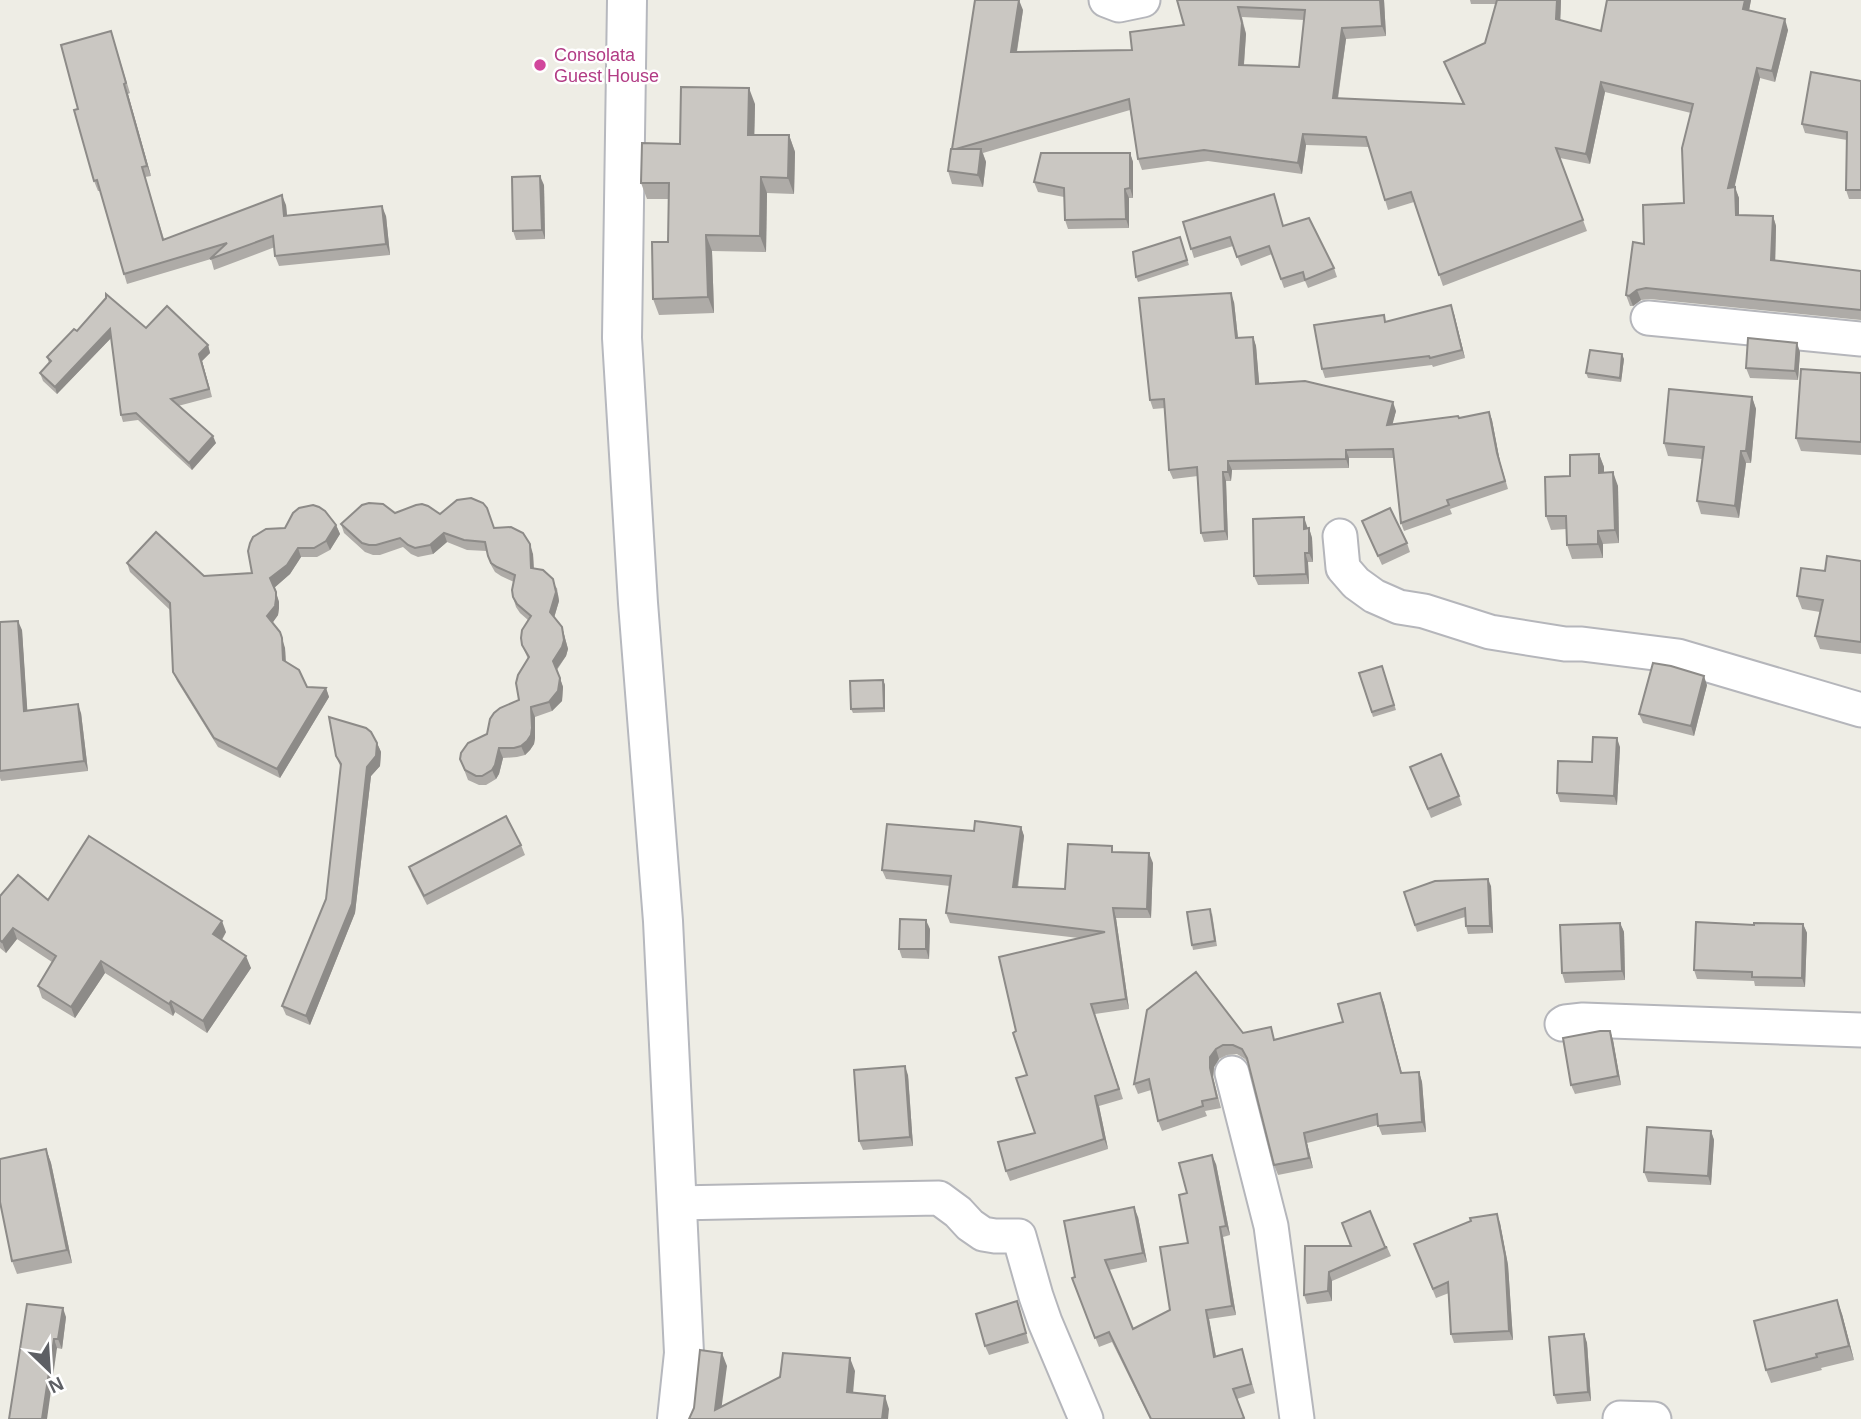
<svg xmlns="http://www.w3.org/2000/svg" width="1861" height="1419" font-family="Arial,sans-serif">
<rect width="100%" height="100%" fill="#eeede5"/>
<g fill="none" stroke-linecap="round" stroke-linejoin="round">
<defs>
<g id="street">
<path d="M1106,0L1119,5L1143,0"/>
<path d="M1648,318L1861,339"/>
<path d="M1340,536L1343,568L1356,583L1374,596L1399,607L1424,611L1490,632L1565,644H1582L1678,656L1861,710"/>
<path d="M1562,1024L1565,1022L1583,1020L1861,1030"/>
<path d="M1232,1073L1271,1226L1297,1419"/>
<path d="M676,1203L939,1198L958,1212L970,1225L983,1234L995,1236H1019L1036,1296L1045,1322L1086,1419"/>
<path d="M1620,1418L1654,1419"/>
</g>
<path id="secondary" d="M627,0L622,338L638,603L663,921L684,1353L677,1419"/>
</defs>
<use href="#street" stroke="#b5b6bb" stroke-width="37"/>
<use href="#secondary" stroke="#b6b8be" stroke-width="42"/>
<use href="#street" stroke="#fff" stroke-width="33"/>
<use href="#secondary" stroke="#fff" stroke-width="38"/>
</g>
<g fill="#aeaba7" fill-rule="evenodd">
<path d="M1177,0H1384L1386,36L1346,39L1338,99L1463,104L1444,62L1485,43L1496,4H1471L1470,0H1561L1560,20L1601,31L1751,0L1749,11L1788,30L1775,82L1760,78L1734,187L1739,198V215L1773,216L1776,226L1775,260L1861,271V320L1650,299L1641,300L1633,306H1630L1626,295L1644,244L1684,203L1691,113L1605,92L1590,164L1560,158L1587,231L1443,286L1414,202L1388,210L1369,147L1306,145L1302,174L1208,161L1142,170L1138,159L1130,110L983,153L986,162L983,187L952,184L948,171L952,149L1023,10L1017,52L1132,50L1184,25ZM1242,17L1304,20L1299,67L1244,65L1246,34Z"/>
<path d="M111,31L130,93L128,94L151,176L145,177L164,239L286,205L287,216H386L390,255L279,266L275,256V247L214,270L211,259L127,284L100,191H98L94,181L78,109Z"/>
<path d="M1861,81V199H1849L1846,190L1847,140L1805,133L1802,124Z"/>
<path d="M755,104L754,135H789L795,152L794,194L767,193L766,252L712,251L714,313L659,315L653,299L668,242L669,199H647L641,183L680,144Z"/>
<path d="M1130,153L1133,162V198H1129V228L1068,229L1065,220L1064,197L1038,192L1034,182Z"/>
<path d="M544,185L545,239L516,240L513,231Z"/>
<path d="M1183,222L1284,225L1334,268L1337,277L1308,288L1305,281L1284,288L1272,254L1241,266L1233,246L1194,258Z"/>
<path d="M1180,237L1189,265L1138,282L1136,277Z"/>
<path d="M1234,302L1238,338L1253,337L1256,346L1259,384L1396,411L1392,424L1459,418L1489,412L1492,420L1500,462L1508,489L1450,509L1452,514L1404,531L1401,523L1394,458H1349V468L1232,470L1231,481H1226L1228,540L1204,542L1201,533L1198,476L1173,479L1169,470L1165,408L1153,409L1150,400Z"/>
<path d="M1454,314L1465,358L1433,367L1432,365L1325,378L1322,369L1386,322Z"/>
<path d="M77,331L208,345L210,353L202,361L212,397L178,406L216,443L192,470L138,420L123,422L121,415L111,338L57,394L43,381L40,373L49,363L47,357Z"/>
<path d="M1800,352L1798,380L1750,378L1746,368Z"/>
<path d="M1624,359L1621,382L1588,378L1586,373Z"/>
<path d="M1861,373V455L1801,451L1796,438Z"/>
<path d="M1752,397L1756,409L1751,463H1746L1739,518L1701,514L1697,501L1702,459L1668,456L1664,443Z"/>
<path d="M1599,454L1604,467V472L1618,486L1619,543L1603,544V558L1572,559L1567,545V529L1551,530L1546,516L1570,476Z"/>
<path d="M395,513L440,514L494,528L533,554L534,568L557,588L559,601L554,618L562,627L568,649L566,656L557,670L563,687L562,701L552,711L535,717V738L534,744L530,750L525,755L517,757L503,758L499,774L496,779L486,785H479L468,780L460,759L487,734L519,700L528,659L522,645L528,620L520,613L516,607L513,597L514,582L501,576L495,572L491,565L487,551L467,550L447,542L433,554L418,557L411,554L403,547L380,555H373L365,552L344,533L341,524Z"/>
<path d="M1362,521L1407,543L1410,552L1382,565Z"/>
<path d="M336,525L340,534L330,550L317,557H301L290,574L274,588L279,602V608L278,615L272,623L285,648L286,662L307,687L326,688L329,697L280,778L218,747L177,681L173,672L170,610L130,572L127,563L204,576L252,573L285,528Z"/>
<path d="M1307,526L1308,529L1309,528L1312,538L1313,562H1308L1309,584L1258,585L1254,576Z"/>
<path d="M1861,561V654L1820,649L1815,636L1820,612L1802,609L1797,596L1825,571Z"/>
<path d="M0,622L22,630L27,711L81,713L88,771L1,781L0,778Z"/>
<path d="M1382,666L1396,710L1373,717L1359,673Z"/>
<path d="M883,680L885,685V712L853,713L851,709Z"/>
<path d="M1707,685L1694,736L1643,723L1639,714Z"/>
<path d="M377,743L381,752L380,766L371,776L355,913L310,1025L286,1015L282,1006L326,899L341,768L336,756Z"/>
<path d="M1620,747L1617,805L1560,802L1557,793L1592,762Z"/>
<path d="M1410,767L1459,796L1462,805L1431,818Z"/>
<path d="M1021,827L1024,836L1018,888L1065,889L1114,852L1153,863L1151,918H1116L1129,1009L1095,1014L1123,1099L1099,1106L1108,1149L1010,1181L1006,1171L1035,1133L1027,1075L1016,1031L1079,938L950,923L946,913L950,886L886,879L882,870Z"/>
<path d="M521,845L525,855L427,905L412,876L409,867Z"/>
<path d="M1491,886L1493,933L1468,934L1466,926L1465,917L1417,932L1404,892Z"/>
<path d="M0,896L48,900L226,932L222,940L251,968L207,1033L175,1012L173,1016L105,973L75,1018L42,998L38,986L52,962L17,939L6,953L0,948Z"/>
<path d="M1212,913L1217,946L1193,950L1192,945Z"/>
<path d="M1620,923L1624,932L1625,980L1565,983L1562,973Z"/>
<path d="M1803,924L1807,933L1805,987L1755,986L1754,981L1697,979L1694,970L1754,925Z"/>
<path d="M930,929L929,959L902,958L899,949Z"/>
<path d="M1380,993L1402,1073L1419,1072L1422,1082L1426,1132L1382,1135L1378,1125L1307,1143L1313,1168L1278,1175L1274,1165L1249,1065L1245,1059L1237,1054L1227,1055L1219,1059L1214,1067L1213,1078L1221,1108L1205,1111L1207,1116L1162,1131L1158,1121L1151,1090L1138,1094L1134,1084L1243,1033L1275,1039L1343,1022Z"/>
<path d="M1610,1031L1613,1040L1621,1085L1575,1094L1571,1085Z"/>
<path d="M908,1075L913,1146L863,1150L859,1141Z"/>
<path d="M1711,1131L1714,1140L1711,1185L1648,1182L1644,1172Z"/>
<path d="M46,1149L51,1163L72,1263L17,1274L12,1261Z"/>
<path d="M1216,1164L1230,1235L1223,1237L1236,1315L1209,1319L1216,1357L1242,1349L1255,1393L1237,1399L1245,1419H1150L1112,1342L1099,1347L1072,1278L1075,1277L1138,1217L1147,1262L1109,1270L1133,1329L1170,1310L1188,1243L1187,1193Z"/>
<path d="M1500,1223L1508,1265L1513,1340L1454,1343L1451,1334L1449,1293L1436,1298L1418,1254Z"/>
<path d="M1305,1246L1387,1247L1391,1256L1332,1281V1301L1307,1304L1304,1295Z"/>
<path d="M1020,1311L1029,1343L989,1355L985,1346Z"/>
<path d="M1842,1314L1854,1360L1821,1368L1822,1370L1771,1383L1766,1370Z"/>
<path d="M66,1317L62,1349L57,1348L9,1419Z"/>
<path d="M1584,1334L1587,1343L1591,1401L1557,1404L1554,1395Z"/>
</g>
<g fill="#8d8b88">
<path d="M1019,0L1023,10L1015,62L1011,52Z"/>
<path d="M1380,0H1384L1386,36L1382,26Z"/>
<path d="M1557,0H1561L1560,30L1556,19Z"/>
<path d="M1745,0H1751L1747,20L1743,9Z"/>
<path d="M1238,7L1246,34L1243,75L1239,65Z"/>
<path d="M1785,19L1788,30L1775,82L1772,71Z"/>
<path d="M1342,28L1346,39L1336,109L1333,98Z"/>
<path d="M1757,68L1760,78L1732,198L1728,188Z"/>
<path d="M1601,82L1605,92L1590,164L1586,154Z"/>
<path d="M124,84L128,94L151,176L147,166Z"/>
<path d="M749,88L755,104L754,151L748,135Z"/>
<path d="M1303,134L1306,145L1302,174L1298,163Z"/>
<path d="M789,135L795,152L794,194L788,178Z"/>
<path d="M981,149L986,162L983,187L978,175Z"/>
<path d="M1130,153L1133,162V198L1130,188Z"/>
<path d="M540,176L544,185L545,239L542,230Z"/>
<path d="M761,177L767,193L766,252L760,236Z"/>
<path d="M1735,187L1739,198V225L1736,215Z"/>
<path d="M1125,189L1129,198V228L1126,219Z"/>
<path d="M282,195L286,205L288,226L284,216Z"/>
<path d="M382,206L386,216L390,255L386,244Z"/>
<path d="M1773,216L1776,226L1775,270L1771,260Z"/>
<path d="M706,235L712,251L714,313L708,297Z"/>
<path d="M1637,290L1641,300L1633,306L1629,296Z"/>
<path d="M1231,293L1234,302L1239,347L1236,338Z"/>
<path d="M1451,305L1454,314L1465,358L1462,350Z"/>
<path d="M110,329L113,336L57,394L55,387Z"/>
<path d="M1253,337L1256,346L1260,392L1256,384Z"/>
<path d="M1797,343L1800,352L1798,380L1795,371Z"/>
<path d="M208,345L210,353L202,361L212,397L199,354Z"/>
<path d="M1622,354L1624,359L1621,382L1620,378Z"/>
<path d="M1752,397L1756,409L1751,463L1746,451Z"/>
<path d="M1393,402L1396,411L1390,434L1387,425Z"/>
<path d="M1489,412L1492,420L1500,462L1508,489L1497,453Z"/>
<path d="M213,436L216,443L192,470L189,463Z"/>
<path d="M1346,450L1349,458V468L1346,459Z"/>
<path d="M1741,451L1746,463L1739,518L1735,506Z"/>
<path d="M1599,454L1604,467V486L1599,473Z"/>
<path d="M1228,461L1232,470L1231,481L1228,472Z"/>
<path d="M1223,472L1226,481L1228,540L1225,531Z"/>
<path d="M1613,472L1618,486L1619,543L1615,530Z"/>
<path d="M1304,517L1307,526L1308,538L1304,529Z"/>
<path d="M336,525L340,534L330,550L326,541Z"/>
<path d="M1309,528L1312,538L1313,562L1309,553Z"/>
<path d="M1598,531L1603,544V558L1598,544Z"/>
<path d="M444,533L447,542L433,554L430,545Z"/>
<path d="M530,544L533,554L534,577L531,568Z"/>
<path d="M298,548L301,557L290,574L274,588L270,578Z"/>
<path d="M1305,553L1308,562L1309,584L1306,574Z"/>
<path d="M553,579L558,595L559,601L553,621L550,612Z"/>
<path d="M276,592L279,602V608L278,615L271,625L267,616Z"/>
<path d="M18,621L22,630L28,720L24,711Z"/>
<path d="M562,627L568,649L566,656L556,670L553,661Z"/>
<path d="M282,638L285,648L286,670L283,660Z"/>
<path d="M1704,676L1707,685L1694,736L1691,726Z"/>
<path d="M560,678L563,687L562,701L552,711L549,702Z"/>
<path d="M883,680L885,685V712L884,708Z"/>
<path d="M326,688L329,697L280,778L277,769Z"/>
<path d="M78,704L81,713L88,771L84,761Z"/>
<path d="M531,707L535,717V738L534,744L530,750L525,755L521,746Z"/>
<path d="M1617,738L1620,747L1617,805L1614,796Z"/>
<path d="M377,743L381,752L380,766L371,776L355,913L310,1025L306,1016L367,767Z"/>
<path d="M499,748L503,758L499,774L496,779L492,770Z"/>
<path d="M1021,827L1024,836L1016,897L1013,887Z"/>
<path d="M1149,853L1153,863L1151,918L1147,909Z"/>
<path d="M1488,879L1491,886L1493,933L1490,926Z"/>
<path d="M1113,908L1116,918L1129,1009L1126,999Z"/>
<path d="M926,920L930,929L929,959L926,949Z"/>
<path d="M222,921L226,932L218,946L213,934Z"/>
<path d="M1620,923L1624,932L1625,980L1622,971Z"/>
<path d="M1803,924L1807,933L1805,987L1802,978Z"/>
<path d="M13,928L17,939L6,953L2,942Z"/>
<path d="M246,956L251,968L207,1033L203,1021Z"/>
<path d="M101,961L105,973L75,1018L71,1007Z"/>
<path d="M1380,993L1384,1003L1404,1083L1401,1073Z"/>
<path d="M171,1001L175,1012L173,1016L169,1004Z"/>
<path d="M1610,1031L1613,1040L1621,1085L1618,1076Z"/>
<path d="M1216,1049L1219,1059L1214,1067L1213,1078L1221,1108L1210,1068V1057Z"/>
<path d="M905,1066L908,1075L913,1146L910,1137Z"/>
<path d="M1419,1072L1422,1082L1426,1132L1422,1122Z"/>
<path d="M1095,1096L1099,1106L1108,1149L1104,1139Z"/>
<path d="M1711,1131L1714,1140L1711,1185L1708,1176Z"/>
<path d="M1304,1133L1307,1143L1313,1168L1309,1158Z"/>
<path d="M46,1149L51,1163L72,1263L67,1250Z"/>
<path d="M1212,1155L1216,1164L1230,1235L1226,1226Z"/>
<path d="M1134,1207L1138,1217L1147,1262L1143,1253Z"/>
<path d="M1497,1214L1500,1223L1508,1265L1513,1340L1509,1331Z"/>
<path d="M1220,1227L1223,1237L1236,1315L1232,1306Z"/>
<path d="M1329,1272L1332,1281V1301L1328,1291Z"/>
<path d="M1837,1300L1842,1314L1854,1360L1849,1346Z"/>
<path d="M63,1308L66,1317L62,1349L58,1339Z"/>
<path d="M1206,1310L1209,1319L1218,1367L1214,1357Z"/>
<path d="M1584,1334L1587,1343L1591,1401L1588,1392Z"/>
<path d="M54,1339L57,1348L47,1419H42Z"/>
<path d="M722,1353L727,1366L720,1419L715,1410Z"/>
<path d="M850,1358L855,1371L852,1405L847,1392Z"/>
<path d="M885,1396L889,1409L888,1419H882Z"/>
</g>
<g fill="#cac7c2" stroke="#8d8b88" stroke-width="2" fill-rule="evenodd">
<path d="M975,0H1019L1011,52L1132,50L1130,32L1184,25L1177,0H1380L1382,26L1342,28L1333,98L1464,104L1444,62L1485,43L1497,0H1557L1556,19L1601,31L1607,0H1745L1743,9L1785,19L1772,71L1757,68L1728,188L1735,187L1736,215L1773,216L1771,260L1861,271V310L1646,288L1637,290L1629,296L1626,295L1633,242L1644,244L1643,205L1684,203L1682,148L1693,104L1601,82L1586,154L1556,148L1583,220L1439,275L1411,192L1385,200L1366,137L1303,134L1298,163L1204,150L1138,159L1129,99L956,149H952ZM1238,7L1305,10L1299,67L1239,65L1242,23Z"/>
<path d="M111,31L126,83L124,84L147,166L142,167L163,240L282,195L284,216L382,206L386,244L275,256L273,236L210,259L227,243L124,274L97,180L94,181L74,110L78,109L61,45Z"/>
<path d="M1811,72L1861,81V190H1846L1847,132L1802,124Z"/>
<path d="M681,87L749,88L748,135H789L788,178L761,177L760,236L706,235L708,297L653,299L652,242H668L669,183H641L642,143L680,144Z"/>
<path d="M951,149H981L978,175L948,171Z"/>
<path d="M1041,153H1130V188L1125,189L1126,219L1065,220L1064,188L1034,182Z"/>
<path d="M540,176L542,230L513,231L512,177Z"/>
<path d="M1274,194L1283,226L1309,218L1334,268L1305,280L1303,272L1281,279L1269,246L1237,257L1230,237L1191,249L1183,222Z"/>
<path d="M1180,237L1187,260L1136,277L1133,252Z"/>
<path d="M1231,293L1236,338L1253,337L1256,384L1305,381L1393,402L1387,425L1458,416L1459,418L1489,412L1497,453L1505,481L1447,500L1449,505L1401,523L1393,449L1346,450V459L1228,461V472H1223L1225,531L1201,533L1197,467L1169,470L1164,399L1150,400L1139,298Z"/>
<path d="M106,294L146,328L167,306L208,345L199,354L209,389L171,399L213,436L189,463L136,413L121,415L110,329L55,387L40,373L51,361L47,357L74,329L77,331L106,298Z"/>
<path d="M1451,305L1462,350L1430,358L1429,356L1322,369L1314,325L1384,315L1385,322Z"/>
<path d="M1748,338L1797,343L1795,371L1746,368Z"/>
<path d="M1590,350L1622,354L1620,378L1586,373Z"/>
<path d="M1801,369L1861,373V442L1796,438Z"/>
<path d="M1669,389L1752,397L1746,451H1741L1735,506L1697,501L1704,447L1664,443Z"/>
<path d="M1599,454V473L1613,472L1615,530L1598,531V544L1567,545L1566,516H1546L1545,477L1570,476V455Z"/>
<path d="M471,498L483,503L487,508L494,528L511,527L523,533L530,544L531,568L543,570L553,579L556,592L550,612L562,627L564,640L562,647L553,661L560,678L558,691L549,702L531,707L532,728L531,735L527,741L521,746L514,748H499L495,765L492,770L482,776H476L465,770L460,759L461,753L468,743L487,734L490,719L494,713L500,708L519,700L516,683L518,675L529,657L522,645L521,638L522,630L531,616L517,604L513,597L512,590L515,575L497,567L491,563L488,556L485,542L464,540L444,533L430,545L415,548L408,545L400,538L376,545H369L362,543L341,524L362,505L369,503L383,504L395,513L416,505L422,504L428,506L440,514L457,500Z"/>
<path d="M313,505L319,507L325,511L336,525L326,541L314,548H298L287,565L270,578L276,592V599L275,606L267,616L280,632L282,638L283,660L299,670L307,687L326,688L277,769L214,738L173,672L170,603L127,563L156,532L204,576L252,573L248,551L250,543L253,537L266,529L285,528L293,513L299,508Z"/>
<path d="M1390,508L1407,543L1378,556L1362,521Z"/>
<path d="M1304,517V529L1309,528V553H1305L1306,574L1254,576L1253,519Z"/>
<path d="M1827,556L1861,561V642L1815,636L1823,600L1797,596L1801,568L1825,571Z"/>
<path d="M18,621L24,711L78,704L84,761L0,771V622Z"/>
<path d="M1653,663L1671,666L1704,676L1691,726L1639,714Z"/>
<path d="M1382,666L1394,705L1372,712L1359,673Z"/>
<path d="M883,680L884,708L851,709L850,681Z"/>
<path d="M329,717L366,728L371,732L377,743L376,756L367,767L352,904L306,1016L282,1006L326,899L341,764L336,756Z"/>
<path d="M1593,737L1617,738L1614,796L1557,793L1558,761L1592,762Z"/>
<path d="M1441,754L1459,796L1428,809L1410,767Z"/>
<path d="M506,816L521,845L424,896L409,867Z"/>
<path d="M975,821L1021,827L1013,887L1065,889L1068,844L1112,846V852L1149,853L1147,909L1113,908L1126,999L1091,1004L1119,1089L1095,1096L1104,1139L1006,1171L998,1142L1035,1133L1016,1078L1027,1075L1013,1033L1016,1031L999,957L1105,932L946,913L951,876L882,870L887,824L974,831Z"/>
<path d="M89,836L222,921L213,934L246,956L203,1021L171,1001L169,1004L101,961L71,1007L38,986L56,956L13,928L2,942L0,940V896L18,875L48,900Z"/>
<path d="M1488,879L1490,926H1466L1465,908L1415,925L1404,892L1435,881Z"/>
<path d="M1210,909L1215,941L1192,945L1187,912Z"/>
<path d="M900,919L926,920V949H899Z"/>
<path d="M1696,922L1754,925V923L1803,924L1802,978L1752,977V972L1694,970Z"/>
<path d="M1620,923L1622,971L1562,973L1560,925Z"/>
<path d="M1196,972L1243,1033L1271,1027L1274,1040L1343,1022L1338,1004L1380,993L1401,1073L1419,1072L1422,1122L1378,1126L1377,1114L1304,1133L1309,1158L1274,1165L1247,1058L1242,1049L1233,1045H1223L1216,1049L1210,1057V1068L1217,1098L1202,1101L1203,1106L1158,1121L1149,1079L1134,1084L1147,1010Z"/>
<path d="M1600,1031H1610L1618,1076L1571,1085L1563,1038Z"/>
<path d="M905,1066L910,1137L859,1141L854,1070Z"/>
<path d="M1647,1127L1711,1131L1708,1176L1644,1172Z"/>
<path d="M46,1149L67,1250L12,1261L0,1202V1159Z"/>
<path d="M1212,1155L1226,1226L1220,1227L1232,1306L1206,1310L1214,1357L1242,1349L1251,1384L1233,1389L1244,1418L1241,1419H1151L1109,1332L1095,1338L1072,1278L1075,1277L1064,1221L1134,1207L1143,1253L1105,1260L1133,1329L1170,1310L1160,1247L1188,1243L1179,1195L1187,1193L1179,1163Z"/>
<path d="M1370,1211L1385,1247H1387L1329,1272L1328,1291L1304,1295L1305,1246H1351L1342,1223Z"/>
<path d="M1497,1214L1505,1256L1509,1331L1451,1334L1448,1282L1433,1289L1414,1244L1471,1221L1470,1218Z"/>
<path d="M1837,1300L1849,1346L1816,1354L1817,1357L1766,1370L1754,1321Z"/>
<path d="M1017,1301L1026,1333L985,1346L976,1314Z"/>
<path d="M27,1304L63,1308L58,1339H54L42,1419H9Z"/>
<path d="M1584,1334L1588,1392L1554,1395L1549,1337Z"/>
<path d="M700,1350L722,1353L715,1410L780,1377L783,1353L850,1358L847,1392L885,1396L882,1419H689L694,1408Z"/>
</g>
<circle fill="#d1479c" stroke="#fff" stroke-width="2.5" cx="540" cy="65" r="7"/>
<g text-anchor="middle" stroke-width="5" stroke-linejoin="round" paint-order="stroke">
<g font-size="18" fill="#b23c85" stroke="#fff" text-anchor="start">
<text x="554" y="61">Consolata<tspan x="554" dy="21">Guest House</tspan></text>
</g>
</g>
<g transform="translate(49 1370) rotate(155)" stroke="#ffffff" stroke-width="5" paint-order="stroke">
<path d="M0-5L12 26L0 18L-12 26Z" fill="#5d5f64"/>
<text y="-10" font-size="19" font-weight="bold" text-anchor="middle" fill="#5d5f64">N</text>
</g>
</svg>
